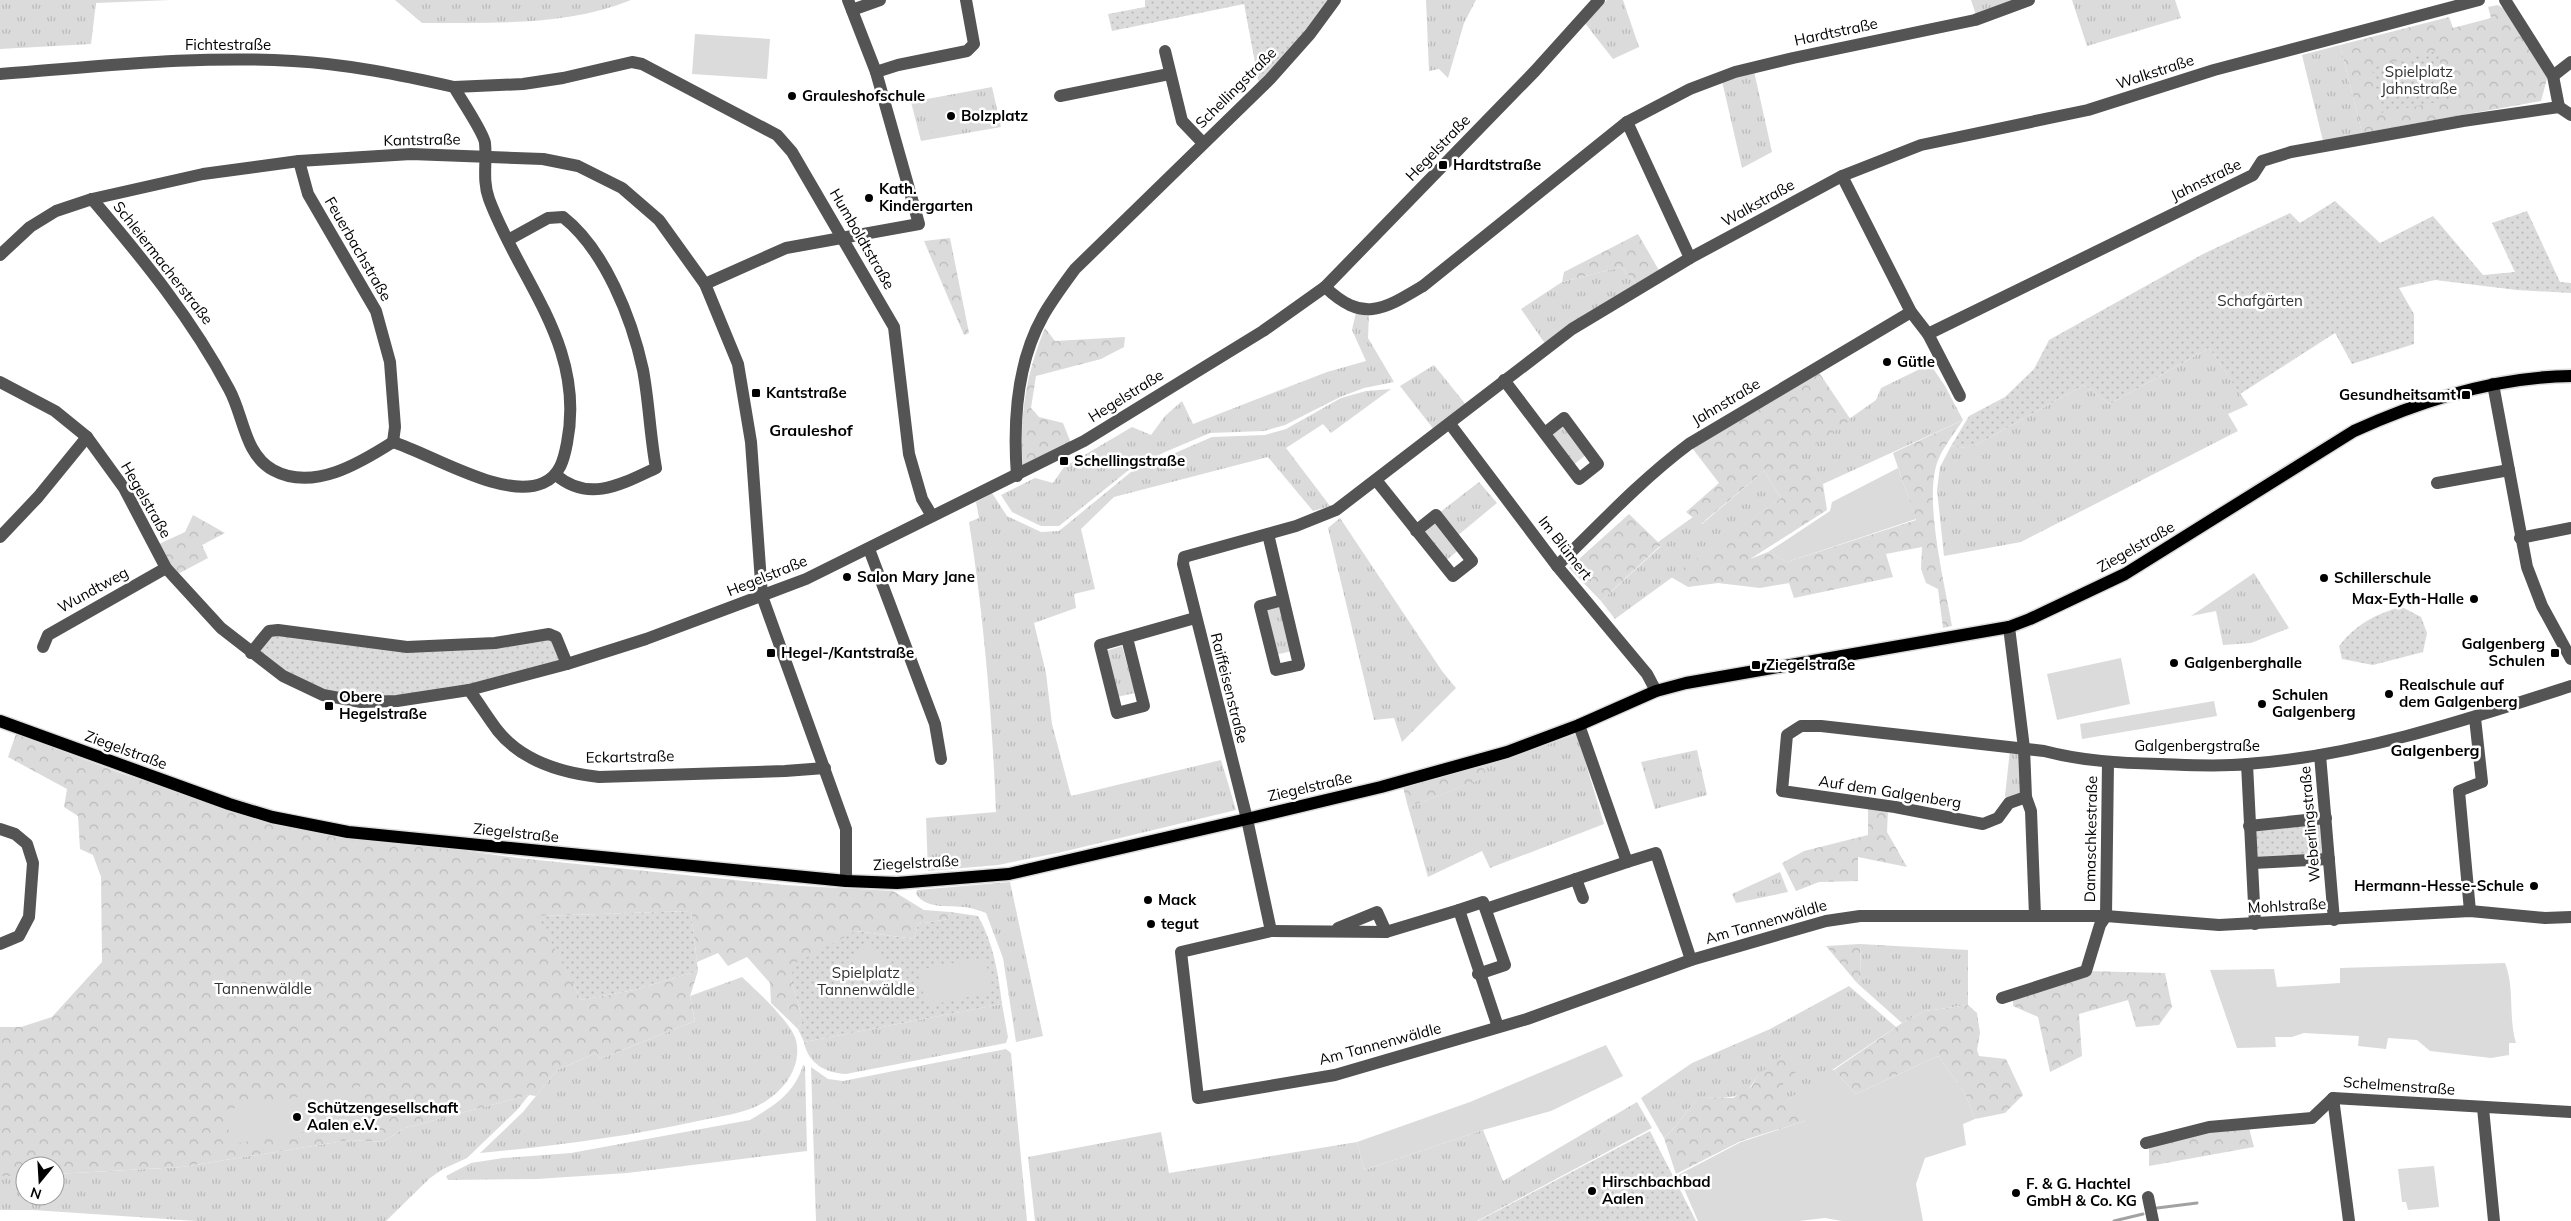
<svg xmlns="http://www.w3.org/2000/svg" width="2571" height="1221" font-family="Mulish,sans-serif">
<defs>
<pattern id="grass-tufts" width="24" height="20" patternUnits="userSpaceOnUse" patternTransform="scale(1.25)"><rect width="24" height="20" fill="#dbdbdb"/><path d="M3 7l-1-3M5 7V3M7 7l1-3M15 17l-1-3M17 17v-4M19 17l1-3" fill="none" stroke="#bababa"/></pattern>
<pattern id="forest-crowns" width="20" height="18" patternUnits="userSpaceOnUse" patternTransform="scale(1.25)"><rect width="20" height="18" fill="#dbdbdb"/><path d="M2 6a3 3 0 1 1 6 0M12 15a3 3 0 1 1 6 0" fill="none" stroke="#bababa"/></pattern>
<pattern id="park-dots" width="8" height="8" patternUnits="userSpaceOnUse" patternTransform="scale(1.25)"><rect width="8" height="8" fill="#dbdbdb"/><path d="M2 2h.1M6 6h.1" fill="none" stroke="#bababa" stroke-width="1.8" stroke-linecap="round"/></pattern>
</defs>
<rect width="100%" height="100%" fill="#fff"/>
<g fill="url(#grass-tufts)">
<path d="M0,0H171L96,3L91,44L0,49Z"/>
<path d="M395,0H631C565,27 492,22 422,23Z"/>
<path d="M1426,0H1476L1464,23L1448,78L1439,69L1429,71Z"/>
<path d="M1607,0H1623L1639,47L1613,59L1584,22Z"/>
<path d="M1971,0H2017L1976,15Z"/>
<path d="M2072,0H2175L2181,18L2087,46Z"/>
<path d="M2340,45L2362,133L2323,141L2302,55Z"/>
<path d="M1754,71L1772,152L1742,168L1722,81Z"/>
<path d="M992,87L1001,127L921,141L911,102Z"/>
<path d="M1621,267L1639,287L1546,345L1521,309L1562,282Z"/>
<path d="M1356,312L1369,313L1368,338L1394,382L1364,388L1340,397L1285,425L1264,431L1210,433L1165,452L1130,469L1059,526H1041L1012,512L1001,495L1035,478L1053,483L1064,467L1132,427L1151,435L1165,416L1182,401L1193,424L1327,372L1366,361L1352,330Z"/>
<path d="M2209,348L2248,405L2228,414L2238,431L2021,542L1944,556L1937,490L1940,467L1951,446L1960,448L1976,445L2084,385L2110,404Z"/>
<path d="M1930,364L1945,386L1963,420L1823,484L1798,455L1876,400L1881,388Z"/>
<path d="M1434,365L1467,406L1435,431L1400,386Z"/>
<path d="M1391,389L1331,433L1323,424L1286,448L1330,506L1313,511L1268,457L1114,497L1081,529L1095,589L1074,594L1076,608L1034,623L1046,673L1052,724L1071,796L1221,760L1236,810L1062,852L998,865L928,871L926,818L996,812C992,714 984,619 969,522L979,518L976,502L992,493L1007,516L1041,532L1059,531L1131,472L1212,437L1265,435L1286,429L1341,398L1366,391Z"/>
<path d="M1564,422L1587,454L1572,466L1548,434Z"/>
<path d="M1764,471L1781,498L1615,619L1601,601L1661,546L1658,542L1693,517L1702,524Z"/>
<path d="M1479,482L1497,503L1457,536L1439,513Z"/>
<path d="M1340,518L1442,671L1456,688L1402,742L1394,718L1374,720L1328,528Z"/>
<path d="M1436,518L1460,549L1444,562L1419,531Z"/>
<path d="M2254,573L2289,628L2251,643L2223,645L2216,611L2191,616Z"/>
<path d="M1280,605L1292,651L1275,655L1264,609Z"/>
<path d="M1122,646L1135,693L1117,697L1106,651Z"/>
<path d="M1577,734L1604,824L1490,868L1482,851L1428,877L1408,807L1486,777L1483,766Z"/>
<path d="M1697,750L1707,795L1655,809L1641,762Z"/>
<path d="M2010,750H2022L2023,795L2009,801L2005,796Z"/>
<path d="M1780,872L1788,892L1736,903L1732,894Z"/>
<path d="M1010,882L1043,1036L1016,1042L1003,958L986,913C981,911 975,909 970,908C953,904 927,911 916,894L917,890Z"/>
<path d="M1860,944L1968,950V1005L1925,1011L1902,1023L1857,983L1861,976Z"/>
<path d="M742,977C756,990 791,1022 796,1040C802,1065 786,1088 766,1101C747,1114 720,1116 698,1121C625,1137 554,1146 480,1153L523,1112L557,1070L596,1053L600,1059L695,1021L690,996Z"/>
<path d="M1849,986L1896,1027L1786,1101L1777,1089L1758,1075C1745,1102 1724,1098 1699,1097C1686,1111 1678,1126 1664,1138L1641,1098L1692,1063L1770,1029Z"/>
<path d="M1002,1004L1008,1037L1006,1043L846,1074C826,1073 808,1064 804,1042Z"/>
<path d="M1006,1049L1011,1053L1027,1221H816L811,1067L828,1079L843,1081Z"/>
<path d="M803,1065L805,1066L807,1151L627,1173L537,1179L448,1180L446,1176L471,1163L503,1158L571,1153L750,1120C774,1106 795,1093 803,1065Z"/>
<path d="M529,1095L517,1110L467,1158L443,1169L430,1178L386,1221H196L33,1210H0V1176H25V1196H55V1174L182,1167L350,1140L382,1142L405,1128Z"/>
<path d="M1637,1102L1652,1128L1477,1221H1035L1028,1157L1161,1132L1169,1173L1357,1142L1364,1170L1483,1130L1503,1181Z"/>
</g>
<g fill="url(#forest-crowns)">
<path d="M2498,5L2504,9L2548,75L2541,101L2362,133L2340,45L2449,17L2453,28L2491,18L2488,7Z"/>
<path d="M1638,234L1660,272L1639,287L1621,267L1562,282L1564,272Z"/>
<path d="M950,238L969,333L964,335L924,241Z"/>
<path d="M1045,328L1055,341L1125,337L1124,347L1101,359L1036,376L1031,408L1039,417L1063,423L1071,443L1023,466C1019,417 1026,374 1045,328Z"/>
<path d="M1816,368L1851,420L1799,455L1823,484L1827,510L1750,559L1768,552L1787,562L1916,520L1893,453L1963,420C1955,433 1942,448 1937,463C1924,502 1945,585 1952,626L1943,628L1938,589L1926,583L1921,569L1922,547L1886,554L1893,577L1794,598L1789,583L1760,588L1718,583L1688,587L1671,577L1781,498L1764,471L1701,524L1686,512L1719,483L1689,444Z"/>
<path d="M1629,514L1661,545L1601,601L1569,568Z"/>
<path d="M193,515L225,533L202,545L208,558L176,575L157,545L185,532Z"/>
<path d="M16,734L123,774L281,825L518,858L785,885L893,891L924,910L950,912L948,919L918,924L914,939L857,931L791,980L803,1020L798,1029L771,1003L770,983L747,957L728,966L718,953L697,962L691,911L539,916L581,1000L634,990L698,971L690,996L695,1021L600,1059L596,1053L557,1070L536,1096L529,1095L405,1128L382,1142L350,1140L182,1167L55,1174V1166H25V1176H0V1027H21L52,1017L102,962L101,877L93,855L80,849L78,816L64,807L67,789L8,757Z"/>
<path d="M1483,766L1487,777L1408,807L1403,787Z"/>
<path d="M1868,807L1888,810L1887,832L1907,867L1858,857V881L1819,882L1796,891L1782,863L1804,851L1868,835Z"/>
<path d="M1860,944L1861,976L1857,983L1826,946Z"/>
<path d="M2086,971L2165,973L2172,1007L2159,1025L2136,1027L2128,1000L2079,1014L2082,1056L2050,1072L2038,1017L2013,1006V996Z"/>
<path d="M1968,1005L1977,1013L1980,1033L1977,1050L1979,1056L2006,1059L2023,1095L2005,1113L1975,1119L1965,1093L1938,1056L1856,1094L1834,1070L1902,1023L1925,1011Z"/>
<path d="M1783,1054L1798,1070L1778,1089L1805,1121L1741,1141L1676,1174L1664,1138C1678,1126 1686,1111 1699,1097L1733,1098L1752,1086L1758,1075Z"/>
<path d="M2249,1128L2254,1147L2149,1166V1146L2203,1131Z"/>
</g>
<g fill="url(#park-dots)">
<path d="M1145,0H1335L1260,89L1244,4L1112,31L1108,14L1145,7Z"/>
<path d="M2436,51L2454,99L2380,113L2372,68Z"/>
<path d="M2335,201L2380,243L2433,216L2483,275L2515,272L2492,223L2527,211L2560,282L2571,283V293L2517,290L2435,280L2399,288L2414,314V344L2352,364L2335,333L2240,394L2209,348L2110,404L2084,385L1976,445L1960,448L1951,446L1969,416L2005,397L2034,369L2049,340L2203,254L2290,213L2300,223Z"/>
<path d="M2402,607L2421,617L2427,633L2423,652L2373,665L2342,659L2339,646C2355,625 2376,613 2402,607Z"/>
<path d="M269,631L407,647L549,634L567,664L397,701L322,695L251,653Z"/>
<path d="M2324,821L2327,857L2254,861L2252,828Z"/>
<path d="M691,911L698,971L634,990L581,1000L538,916Z"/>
<path d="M950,912L978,916C994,944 998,973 1002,1004L804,1042L798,1029L803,1020L791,980L794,964L856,931L914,939L918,924L948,919Z"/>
<path d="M1650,1131L1696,1221H1478Z"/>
</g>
<g fill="#dbdbdb">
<path d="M695,34L770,39L767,79L692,74Z"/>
<path d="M970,96L976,126L933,135L927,105Z"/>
<path d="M1898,468L1916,519L1787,562L1768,552L1830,511L1832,502Z"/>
<path d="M2121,658L2130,704L2057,720L2047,674Z"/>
<path d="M2214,701L2217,716L2082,739L2080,724Z"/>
<path d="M869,944L892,968L875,985L851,961Z"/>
<path d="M985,957L992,992L926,1006L918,970Z"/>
<path d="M2505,963C2515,988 2508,1017 2516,1043H2509V1055L2491,1058L2430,1051L2417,1040L2388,1038L2386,1049L2358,1046L2359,1036L2304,1033L2292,1037H2275L2276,1047L2237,1048L2210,970L2274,969L2277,987L2340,983V968Z"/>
<path d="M1606,1045L1623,1076L1551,1111L1483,1130L1364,1170L1357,1142L1470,1102Z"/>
<path d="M1938,1056L1965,1093L1975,1119L1963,1124L1966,1145L1925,1158L1916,1184L1923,1221H1842L1825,1218L1799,1221H1698L1678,1175L1741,1142L1805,1121L1786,1101L1830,1070H1834L1856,1094Z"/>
<path d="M363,1086L369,1121L232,1144L224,1110Z"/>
<path d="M2434,1166L2439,1207L2408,1210L2406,1202H2402L2398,1169Z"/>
</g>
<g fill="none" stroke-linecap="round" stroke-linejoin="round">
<g stroke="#a2a2a2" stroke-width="3">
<path d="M2157,1208L2197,1203"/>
<path d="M2114,1221L2143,1214"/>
</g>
<defs>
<path id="major" d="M0,721L229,804L272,817L348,832L846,881L897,883L1009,874L1247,819L1381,787L1507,752L1579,725L1656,691L1686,683L2009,627L2030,619L2125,574L2354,431C2422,400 2495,377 2571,376"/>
</defs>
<use href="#major" stroke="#dbdbdb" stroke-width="15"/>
<g stroke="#545454" stroke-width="12">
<path d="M2479,0L2214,70L2088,110L1921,145L1842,176L1690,258L1572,329L1336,510L1296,526L1184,557L1183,564L1247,819L1271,931L1181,952L1198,1098L1335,1075L1527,1019L1691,960L1826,921L1860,916H2106L2219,925L2470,911L2545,918L2571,917"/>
<path d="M2505,0L2553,76L2559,107"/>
<path d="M852,10L880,0"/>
<path d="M1165,51L1182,121L1203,143"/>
<path d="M876,72L898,65L967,51L974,44L966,0"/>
<path d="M0,74C97,67 195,55 293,61C347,64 401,75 454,87C460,98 484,133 485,143C487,162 482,180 489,199C520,282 586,346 567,443C564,459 560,476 543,483C504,500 433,455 393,442"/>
<path d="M2553,76L2571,62"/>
<path d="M454,87L523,84L563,78L632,62L642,64L777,135L792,152L894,327L909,454L922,499L932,516"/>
<path d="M1060,96L1169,74"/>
<path d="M1627,122L1690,258"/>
<path d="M299,161L308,194L376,311L390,362L395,427L393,442"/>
<path d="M1842,176L1911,312L1928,334L2253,175L2262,161L2291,152L2463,121L2559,107L2571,115"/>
<path d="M92,199C143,259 192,319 229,389C244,416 244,454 273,470C313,492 360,463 393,442"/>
<path d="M508,240L548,218L563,217C605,250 632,319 643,370C649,402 650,436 656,468C622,484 589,503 556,475"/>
<path d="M0,255L30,227L56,211L92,199L203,174L299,161L411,154L543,159L578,166L622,188L659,220L705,284L738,364L751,442L762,596L846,829V881"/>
<path d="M705,284L786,248L919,224L876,72L848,0"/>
<path d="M1325,287C1363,323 1383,310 1423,286L1627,122L1690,89L1735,72L1793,58L1975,20L2029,0"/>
<path d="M1928,334L1960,396"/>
<path d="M1504,380L1579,479L1598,464L1564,418L1545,433"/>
<path d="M0,382L55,411L87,437L124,488L166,568L221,628L283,676L323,695L361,702L397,701L469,690L567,664L646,639L806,579L1084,441L1263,331L1325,287L1535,71L1599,0"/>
<path d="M2493,384L2527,567L2542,606L2571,659"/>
<path d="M1450,424L1557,566L1647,674L1656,691"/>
<path d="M1017,476C1013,423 1016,364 1043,316C1052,300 1064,284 1075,269L1270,79L1310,34L1335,0"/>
<path d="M1376,480L1453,576L1472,561L1436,515L1416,531"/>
<path d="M2437,483L2509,470"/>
<path d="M1268,534L1299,665L1276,670L1260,606L1283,600"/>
<path d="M0,537L38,497L87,437"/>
<path d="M2520,538L2571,528"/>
<path d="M869,549L935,724L941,759"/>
<path d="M1557,566C1600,524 1641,480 1689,444L1911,312"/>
<path d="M2009,627L2024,748L2026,797L2031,811L2035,916"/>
<path d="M1127,638L1144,706L1117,713L1100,645L1195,618"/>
<path d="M43,647L48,635L166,568"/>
<path d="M251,653L269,631L278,630L407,647L495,643L549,634L556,637L567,664"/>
<path d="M469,690C479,703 488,718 498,731C522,761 563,773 599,777L785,771L825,768"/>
<path d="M1579,725L1627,862L1656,853L1691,960"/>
<path d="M2320,755L2334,920"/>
<path d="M2247,764L2255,924"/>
<path d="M2026,797L2009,803L1998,818L1983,824L1895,807L1782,791L1787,735L1801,726H1821L2044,751C2082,761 2120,763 2160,764C2189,765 2219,767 2247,764C2358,756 2466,720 2571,686"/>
<path d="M2249,826L2326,818"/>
<path d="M0,829L15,834L27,844L33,863L29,917L19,936L0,944"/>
<path d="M2253,863L2329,859"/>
<path d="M1576,879L1583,898"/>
<path d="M1486,909L1627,862"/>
<path d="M2470,911L2459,791L2482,782L2475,718"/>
<path d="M1338,928L1377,912L1386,932"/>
<path d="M1271,931L1386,932L1459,910"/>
<path d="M1478,974L1505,965L1483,902L1459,910L1498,1027"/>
<path d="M2002,998L2086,971L2100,925L2106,916L2108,762"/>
<path d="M2333,1098L2349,1221"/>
<path d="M2483,1108L2494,1221"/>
<path d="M2146,1143L2209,1127L2312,1118L2333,1098L2571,1112"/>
<path d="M2148,1197L2153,1221"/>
</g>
<use href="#major" stroke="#000" stroke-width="12"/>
</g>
<g fill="#000" stroke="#fff" stroke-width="2">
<circle cx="792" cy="96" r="5"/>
<circle cx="951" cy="116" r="5"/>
<rect x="1438" y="160" width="10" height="10" rx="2.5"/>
<circle cx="869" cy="198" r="5"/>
<circle cx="1887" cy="362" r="5"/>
<rect x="751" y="388" width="10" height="10" rx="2.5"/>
<rect x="2461" y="390" width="10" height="10" rx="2.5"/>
<rect x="1059" y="456" width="10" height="10" rx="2.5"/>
<circle cx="847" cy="577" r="5"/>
<circle cx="2324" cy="578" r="5"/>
<circle cx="2474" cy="599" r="5"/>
<rect x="766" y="648" width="10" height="10" rx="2.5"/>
<rect x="2550" y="648" width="10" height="10" rx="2.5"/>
<circle cx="2174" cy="663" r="5"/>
<rect x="1751" y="660" width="10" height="10" rx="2.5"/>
<circle cx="2389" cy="694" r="5"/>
<circle cx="2262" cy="704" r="5"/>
<rect x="324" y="701" width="10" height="10" rx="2.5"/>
<circle cx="2534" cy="886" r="5"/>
<circle cx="1148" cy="900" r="5"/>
<circle cx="1151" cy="924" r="5"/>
<circle cx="297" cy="1117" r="5"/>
<circle cx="1592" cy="1191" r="5"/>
<circle cx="2016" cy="1193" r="5"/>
</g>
<g text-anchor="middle" stroke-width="5" stroke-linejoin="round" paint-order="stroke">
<g font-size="15" fill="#000" stroke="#fff">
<text transform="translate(1836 32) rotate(-12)" y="5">Hardtstraße</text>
<text x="228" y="50">Fichtestraße</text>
<text transform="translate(2155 72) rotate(-18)" y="5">Walkstraße</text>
<text transform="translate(1236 88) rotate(-45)" y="5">Schellingstraße</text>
<text transform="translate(422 140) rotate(-1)" y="5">Kantstraße</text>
<text transform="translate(1438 148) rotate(-46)" y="5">Hegelstraße</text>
<text transform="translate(2206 180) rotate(-26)" y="5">Jahnstraße</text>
<text transform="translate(1758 203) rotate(-29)" y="5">Walkstraße</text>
<text transform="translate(862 239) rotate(60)" y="5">Humboldtstraße</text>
<text transform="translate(358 249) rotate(60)" y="5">Feuerbachstraße</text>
<text transform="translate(163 263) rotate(52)" y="5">Schleiermacherstraße</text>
<text transform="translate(1126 396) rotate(-32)" y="5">Hegelstraße</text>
<text transform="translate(1726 402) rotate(-31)" y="5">Jahnstraße</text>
<text transform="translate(146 500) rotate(60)" y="5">Hegelstraße</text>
<text transform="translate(2136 547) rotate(-30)" y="5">Ziegelstraße</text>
<text transform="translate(1565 548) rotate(52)" y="5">Im Blümert</text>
<text transform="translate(767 576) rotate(-22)" y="5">Hegelstraße</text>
<text transform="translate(93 590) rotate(-29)" y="5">Wundtweg</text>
<text transform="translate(1229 688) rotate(76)" y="5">Raiffeisenstraße</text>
<text x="2197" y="751">Galgenbergstraße</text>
<text transform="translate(126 750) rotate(20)" y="5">Ziegelstraße</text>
<text transform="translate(630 757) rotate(-1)" y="5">Eckartstraße</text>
<text transform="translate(1310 787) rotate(-13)" y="5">Ziegelstraße</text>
<text transform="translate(1890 792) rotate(9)" y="5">Auf dem Galgenberg</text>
<text transform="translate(2310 824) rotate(-95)" y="5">Weberlingstraße</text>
<text transform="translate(516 833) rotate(6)" y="5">Ziegelstraße</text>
<text transform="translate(2091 839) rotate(-89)" y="5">Damaschkestraße</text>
<text transform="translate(916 863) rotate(-3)" y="5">Ziegelstraße</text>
<text transform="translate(2287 906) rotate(-3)" y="5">Mohlstraße</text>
<text transform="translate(1766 922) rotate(-16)" y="5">Am Tannenwäldle</text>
<text transform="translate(1380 1044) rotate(-15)" y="5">Am Tannenwäldle</text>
<text transform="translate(2399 1086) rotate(4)" y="5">Schelmenstraße</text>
</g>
<g font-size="15" fill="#323232" stroke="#fff">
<text x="2419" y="77">Spielplatz<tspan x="2419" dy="17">Jahnstraße</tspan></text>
<text x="2260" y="306">Schafgärten</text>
<text x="866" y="978">Spielplatz<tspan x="866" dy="17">Tannenwäldle</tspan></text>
<text x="263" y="994">Tannenwäldle</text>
</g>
<g font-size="15" font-weight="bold" fill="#000" stroke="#fff" text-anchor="start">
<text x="802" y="101">Grauleshofschule</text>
<text x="961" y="121">Bolzplatz</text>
<text x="1453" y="170">Hardtstraße</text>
<text x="879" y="194">Kath.<tspan x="879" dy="17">Kindergarten</tspan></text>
<text x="1897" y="367">Gütle</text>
<text x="766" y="398">Kantstraße</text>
<text x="2456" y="400" text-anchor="end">Gesundheitsamt</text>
<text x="1074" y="466">Schellingstraße</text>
<text x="857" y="582">Salon Mary Jane</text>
<text x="2334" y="583">Schillerschule</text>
<text x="2464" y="604" text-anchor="end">Max-Eyth-Halle</text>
<text x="2545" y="649" text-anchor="end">Galgenberg<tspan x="2545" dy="17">Schulen</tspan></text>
<text x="781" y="658">Hegel-/Kantstraße</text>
<text x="2184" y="668">Galgenberghalle</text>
<text x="1766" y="670">Ziegelstraße</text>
<text x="2399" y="690">Realschule auf<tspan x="2399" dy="17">dem Galgenberg</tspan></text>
<text x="2272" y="700">Schulen<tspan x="2272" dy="17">Galgenberg</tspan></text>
<text x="339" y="702">Obere<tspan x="339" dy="17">Hegelstraße</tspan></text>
<text x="2524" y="891" text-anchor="end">Hermann-Hesse-Schule</text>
<text x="1158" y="905">Mack</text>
<text x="1161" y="929">tegut</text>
<text x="307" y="1113">Schützengesellschaft<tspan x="307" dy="17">Aalen e.V.</tspan></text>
<text x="1602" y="1187">Hirschbachbad<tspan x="1602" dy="17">Aalen</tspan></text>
<text x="2026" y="1189">F. &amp; G. Hachtel<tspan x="2026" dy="17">GmbH &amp; Co. KG</tspan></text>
</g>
<g font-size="16" font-weight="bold" fill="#000" stroke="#fff">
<text x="811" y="436">Grauleshof</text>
<text x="2435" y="756">Galgenberg</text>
</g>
</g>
<g transform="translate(40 1181) rotate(198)"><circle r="24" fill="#ffffff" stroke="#999999"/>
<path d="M0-4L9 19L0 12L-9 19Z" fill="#000000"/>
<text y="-8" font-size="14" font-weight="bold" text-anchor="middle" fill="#000000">N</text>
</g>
</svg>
